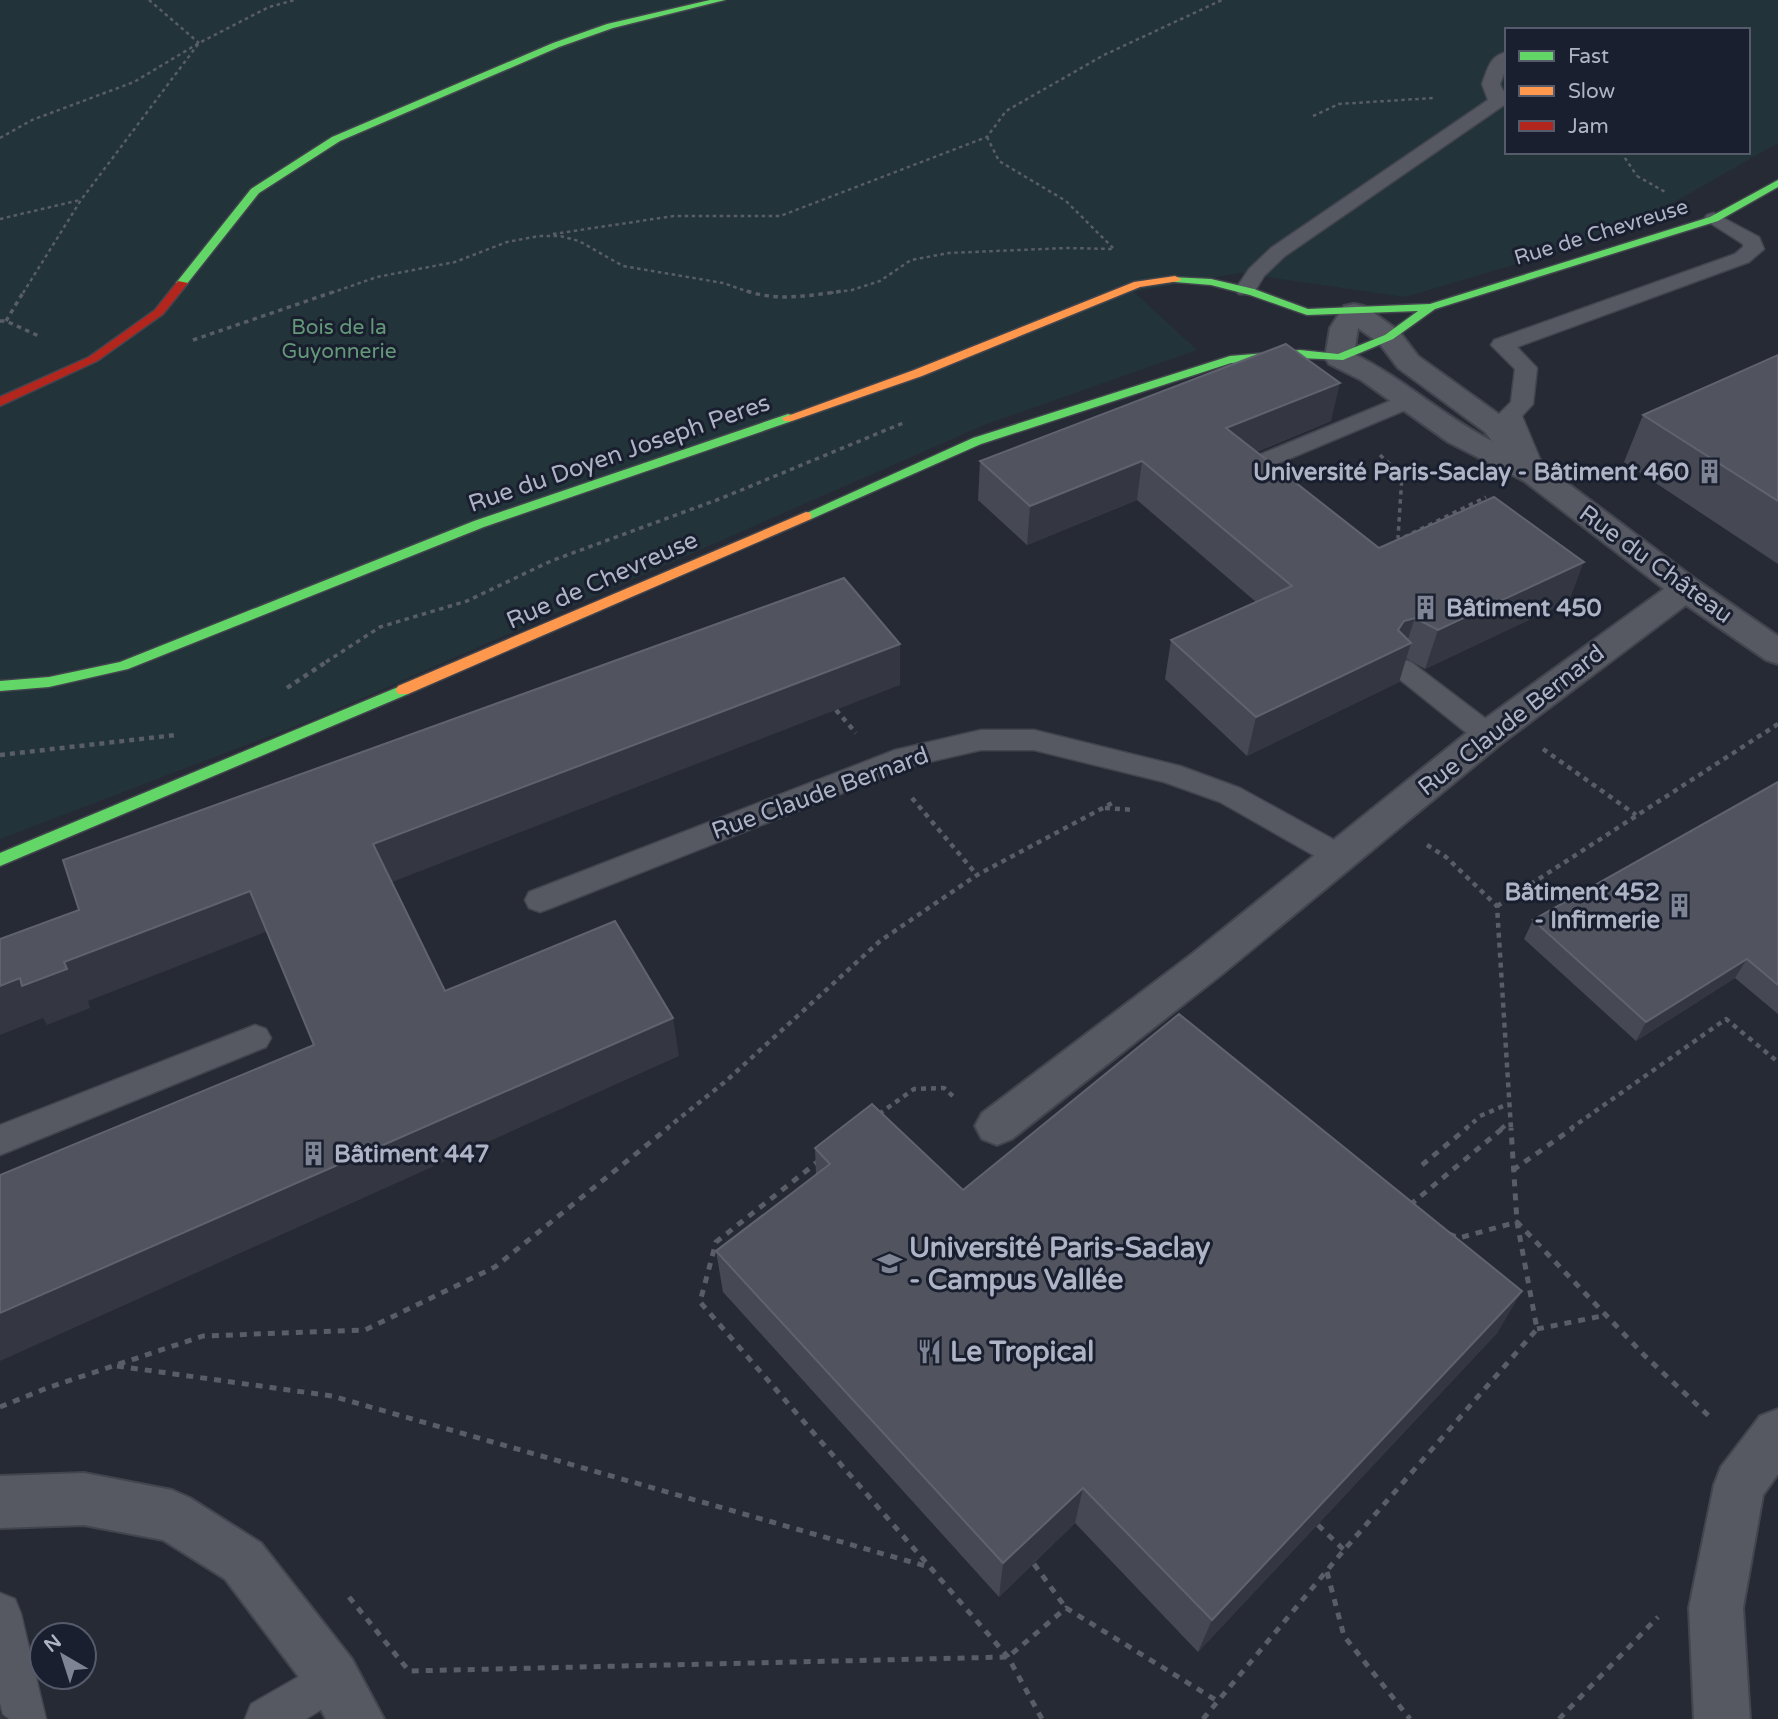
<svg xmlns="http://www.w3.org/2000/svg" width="1778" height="1719" font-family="'Varela Round',sans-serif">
<rect width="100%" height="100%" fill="#262a34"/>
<path fill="#23333a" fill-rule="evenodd" d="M0,0H1778V143L1618,234L1405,297L1239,273L1134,292L1197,350L984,425L322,716L0,839ZM1507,30H1748V152H1507Z"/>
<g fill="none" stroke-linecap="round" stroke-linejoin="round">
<defs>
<g id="lane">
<path d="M1507,52V66L1500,84L1503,91L1507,90V103L1285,256L1264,276L1253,294H1239L1235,290L1249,269L1271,248L1488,100L1482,84C1488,69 1489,56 1507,52Z"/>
<path d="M1714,213L1759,237L1764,249L1749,262L1517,347L1537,368L1533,404L1522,416L1545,471L1541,476L1533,478L1525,476L1498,415L1511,402L1515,369L1491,345L1494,340L1735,254L1743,247V244L1704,219L1707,215Z"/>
<path d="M1407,394L1415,396L1418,401L1415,406L1253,474L1245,476L1237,474L1233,469L1237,464Z"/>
<path d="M1402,659L1411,662L1498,728L1502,735L1498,742L1488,745L1478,742L1393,674L1389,668L1393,662Z"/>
<path d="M981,730H1034L1180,766L1240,788L1349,848L1354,856L1349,864L1339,867L1329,864L1220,802L1164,782L1034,750H981L911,766L551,908L540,912L529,908L525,900L529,892L895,750Z"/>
<path d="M255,1025L266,1029L271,1038L266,1047L0,1155V1125Z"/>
<path d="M0,1593L15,1599L21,1614L46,1719H4L0,1703Z"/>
<path d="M333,1657L348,1663L354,1678L348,1693L306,1719H245L251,1704Z"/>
</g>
<g id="street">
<path d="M1354,304L1364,306L1399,331L1418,356L1507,420L1546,467L1698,581L1778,636V664L1766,660L1686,605L1501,744L1221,975L1012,1139L997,1145L982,1139L975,1126L982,1113L1193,953L1475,726L1664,589L1524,481L1448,442L1361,380L1329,364L1325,358L1330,328L1344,306ZM1358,328L1379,343L1398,368L1485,432L1492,441C1443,416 1403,378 1354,354Z"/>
<path d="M1778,1409V1474L1763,1495L1743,1608L1750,1719H1694L1689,1608L1714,1485L1721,1467L1760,1416Z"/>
<path d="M84,1473L172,1490L190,1498L261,1543L352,1659L384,1719H326L314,1697L225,1579L163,1540L84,1525L0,1528V1476Z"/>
</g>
<g id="fast">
<path d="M710,0H725L613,28L559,47L340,141L259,193L186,285L176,283L251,189L332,137L553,43L607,24Z"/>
<path d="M1778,180V187L1718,221L1435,309L1393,339L1343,360L1300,358L1231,363L981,444L811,519H801L800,516L973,438L1230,356L1300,350L1338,354L1385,335L1418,311L1307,315L1250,295L1211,285L1175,282L1169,279L1171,277L1211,279L1254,289L1308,309L1430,304L1710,217Z"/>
<path d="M788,414L792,415V421L484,527L128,669L49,687L0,691V681L49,677L120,662L474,521Z"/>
<path d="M403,685L410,690L408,694L0,866V853Z"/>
</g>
<g id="slow">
<path d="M1175,276L1181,279L1179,281L1140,287L922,376L792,421H784L782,418L914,370L1134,282Z"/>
<path d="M806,512L811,513V519L408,694H398L396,690L398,686Z"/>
</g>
<path id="jam" d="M178,281L188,283L163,314L97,361L0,406V397L89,357L155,310Z"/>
</defs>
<use href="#lane" stroke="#42454d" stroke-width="3"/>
<use href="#street" stroke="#42454d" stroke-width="4"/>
<use href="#fast" stroke="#42454d" stroke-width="3"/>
<use href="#slow" stroke="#42454d" stroke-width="3"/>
<use href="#jam" stroke="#42454d" stroke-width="3"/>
<g stroke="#585d66" stroke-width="2.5" stroke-dasharray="3.5 3.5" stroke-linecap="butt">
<path d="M149,0L199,43"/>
<path d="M1313,116L1339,104L1433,98"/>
<path d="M987,137L999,161L1066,201L1113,248"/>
<path d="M0,138L32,120L134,82L199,43L269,7L295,0"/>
<path d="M1621,152L1637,176"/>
<path d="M1637,176L1667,193"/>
<path d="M0,219L80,200"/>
<path d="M553,234L674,216H780L987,137L1006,111L1104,55L1222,0"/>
<path d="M23,293L81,200L199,43"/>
<path d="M331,293L377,277L455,262L507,242L539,236H560L579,241L623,266L723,283L752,293"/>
<path d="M830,293L852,290L880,281L911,260L949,253L1066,248L1114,249"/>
</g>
<g stroke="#585d66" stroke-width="3.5" stroke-dasharray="4.5 4.5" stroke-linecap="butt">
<path d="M747,291C778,302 812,295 843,291"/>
<path d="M0,321H6L41,337"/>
<path d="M6,321L24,291"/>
<path d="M193,340L336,291"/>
<path d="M1380,455L1402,475L1398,538"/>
<path d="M1388,545L1486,497"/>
<path d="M326,662L380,627L467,601L551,561L722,498L903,423"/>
</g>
<g stroke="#585d66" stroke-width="4.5" stroke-dasharray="5 5" stroke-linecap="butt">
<path d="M287,688L329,660"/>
<path d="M836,710L856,733"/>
<path d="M1543,749L1636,815"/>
<path d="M0,755L176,735"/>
<path d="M912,798L977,875"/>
<path d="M1105,808L1135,810"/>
<path d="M1427,845L1446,857L1497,906L1511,1129"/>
<path d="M1497,906L1778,724"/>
<path d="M879,1114L914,1089L944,1088L956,1099"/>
<path d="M1480,1116L1508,1104"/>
<path d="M666,1129L726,1081L880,941L977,875L1116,801"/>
<path d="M1465,1129L1476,1120"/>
<path d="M1501,1129L1508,1123"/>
<path d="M1570,1129L1726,1019L1778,1062"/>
</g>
<g stroke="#585d66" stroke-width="5" stroke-dasharray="7 7" stroke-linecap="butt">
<path d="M820,1160L716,1242L700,1302L1008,1657L1042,1719"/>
<path d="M1422,1165L1467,1128"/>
<path d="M1513,1170L1573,1128"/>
<path d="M1410,1205L1503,1128"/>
<path d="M1449,1234L1459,1238L1517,1222L1644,1355L1710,1417"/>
<path d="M1537,1329L1607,1315"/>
<path d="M117,1366L332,1396L929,1567"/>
<path d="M0,1407L47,1388L203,1336L365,1330L495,1267L668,1128"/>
<path d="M1318,1525L1344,1550"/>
<path d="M1034,1564L1066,1608"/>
<path d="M1327,1572L1344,1636L1410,1719"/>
<path d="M349,1597L409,1671L1008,1657L1066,1608L1219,1702"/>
<path d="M1203,1719L1344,1550L1537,1329L1517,1222L1511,1128"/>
<path d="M1559,1719L1658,1617"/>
</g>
<use href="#lane" fill="#565862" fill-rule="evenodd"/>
<use href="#street" fill="#565862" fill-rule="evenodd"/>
<use href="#fast" fill="#63d668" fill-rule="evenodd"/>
<use href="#slow" fill="#ff974d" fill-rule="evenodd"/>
<use href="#jam" fill="#b3261e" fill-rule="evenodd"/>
</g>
<g fill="#464853">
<path d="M1778,355V564L1624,462L1643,415Z"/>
<path d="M1331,421L1256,452L1379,548L1569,601L1425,669L1406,658L1399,682L1247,756L1165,679L1171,640L1256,602L1137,500L1027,545L978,500L980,461Z"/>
<path d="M1778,782V1014L1735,978L1636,1041L1524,939L1533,920Z"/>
<path d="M815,1148L963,1190L1498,1332L1198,1652L1075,1523L999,1597L723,1292L716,1251L816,1175Z"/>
</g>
<g fill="#343741">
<path d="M1340,383L1331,421L1219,467L1226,428Z"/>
<path d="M1142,461L1137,500L1027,545L1030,506Z"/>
<path d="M1584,562L1569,601L1425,669L1438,630Z"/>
<path d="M1415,618L1406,645L1411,643L1399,682L1247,756L1256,717L1398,630L1404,621Z"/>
<path d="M900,644V685L387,884L373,844Z"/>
<path d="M250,891L268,931L88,1001L90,1008L47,1025L43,1018L0,1035V986Z"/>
<path d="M1747,959L1735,978L1636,1041L1646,1022Z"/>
<path d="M673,1018L679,1056L0,1361V1313Z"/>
<path d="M1522,1291L1498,1332L1198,1652L1212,1620Z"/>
<path d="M1083,1488L1075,1523L999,1597L1003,1563Z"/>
<path d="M0,1713L9,1719H0Z"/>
</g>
<g fill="#51545f" stroke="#60636f" stroke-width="2">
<path d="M1286,344L1340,383L1226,428L1379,548L1494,497L1584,562L1438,630L1415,618L1404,621L1398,630L1411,643L1256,717L1171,640L1292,586L1142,461L1030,506L980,461Z"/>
<path d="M1778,355V501L1643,415Z"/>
<path d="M844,578L900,644L373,844L445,991L615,921L673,1018L0,1313V1175L314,1045L250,891L64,962L67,969L22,986L20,978L0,986V939L79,910L63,860Z"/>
<path d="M1778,782V985L1747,959L1646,1022L1533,920Z"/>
<path d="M1179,1014L1522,1291L1212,1620L1083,1488L1003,1563L716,1251L830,1164L815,1148L872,1104L963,1190Z"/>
</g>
<defs>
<symbol id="building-bare" viewBox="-9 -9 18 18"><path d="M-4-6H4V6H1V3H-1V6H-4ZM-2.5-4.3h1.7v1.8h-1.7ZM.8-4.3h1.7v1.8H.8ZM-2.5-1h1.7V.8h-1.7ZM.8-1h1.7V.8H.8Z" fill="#7e8493" stroke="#191f2e" stroke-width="2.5" paint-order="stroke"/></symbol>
<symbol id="university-bare" viewBox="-9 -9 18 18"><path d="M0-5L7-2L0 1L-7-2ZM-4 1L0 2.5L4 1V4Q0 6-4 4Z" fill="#7e8493" stroke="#191f2e" stroke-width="2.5" paint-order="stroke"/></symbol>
<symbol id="restaurant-bare" viewBox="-9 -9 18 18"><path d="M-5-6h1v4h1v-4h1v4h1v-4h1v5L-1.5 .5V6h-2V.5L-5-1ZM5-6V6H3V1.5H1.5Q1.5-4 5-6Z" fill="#7e8493" stroke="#191f2e" stroke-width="2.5" paint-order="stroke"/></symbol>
</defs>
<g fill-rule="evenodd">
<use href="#building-bare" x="1692" y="454" width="35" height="35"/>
<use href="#building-bare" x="1408" y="590" width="35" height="35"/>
<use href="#building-bare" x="1662" y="888" width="35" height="35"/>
<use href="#building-bare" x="296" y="1136" width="35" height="35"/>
<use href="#university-bare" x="872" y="1246" width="35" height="35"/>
<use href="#restaurant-bare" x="912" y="1334" width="35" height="35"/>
</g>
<g text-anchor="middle" stroke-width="6" stroke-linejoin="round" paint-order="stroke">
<g font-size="21" fill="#aeb4c6" stroke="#191f2e">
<text transform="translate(1601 232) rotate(-17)" y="7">Rue de Chevreuse</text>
</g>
<g font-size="21" fill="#649878" stroke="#191f2e">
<text x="339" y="334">Bois de la<tspan x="339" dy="24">Guyonnerie</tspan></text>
</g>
<g font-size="24" fill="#aeb4c6" stroke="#191f2e">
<text transform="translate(619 453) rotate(-19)" y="8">Rue du Doyen Joseph Peres</text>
<text transform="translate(1656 564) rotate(36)" y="8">Rue du Château</text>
<text transform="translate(602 580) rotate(-24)" y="8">Rue de Chevreuse</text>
<text transform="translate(1511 720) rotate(-38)" y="8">Rue Claude Bernard</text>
<text transform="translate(820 793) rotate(-20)" y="8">Rue Claude Bernard</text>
</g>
<g font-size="24" font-weight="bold" fill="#aeb4c6" stroke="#191f2e" text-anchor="end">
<text x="1689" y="480">Université Paris-Saclay - Bâtiment 460</text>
<text x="1446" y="616" text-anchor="start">Bâtiment 450</text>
<text x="1660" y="900">Bâtiment 452<tspan x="1660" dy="28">- Infirmerie</tspan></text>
<text x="334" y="1162" text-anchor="start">Bâtiment 447</text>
</g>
<g font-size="28" font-weight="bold" fill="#aeb4c6" stroke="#191f2e" text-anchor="start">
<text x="909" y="1257">Université Paris-Saclay<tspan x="909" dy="32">- Campus Vallée</tspan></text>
<text x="950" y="1361">Le Tropical</text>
</g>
</g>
<rect x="1505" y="28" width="245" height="126" fill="#191f2e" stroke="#555b6b" stroke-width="2"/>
<rect x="1519" y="51" width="35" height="10" fill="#63d668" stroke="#555b6b" stroke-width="2"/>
<text x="1568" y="63" font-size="21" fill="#aeb4c6">Fast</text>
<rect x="1519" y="86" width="35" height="10" fill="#ff974d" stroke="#555b6b" stroke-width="2"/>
<text x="1568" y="98" font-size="21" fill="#aeb4c6">Slow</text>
<rect x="1519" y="121" width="35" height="10" fill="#b3261e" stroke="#555b6b" stroke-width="2"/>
<text x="1568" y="133" font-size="21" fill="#aeb4c6">Jam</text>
<g transform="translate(63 1656) rotate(321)"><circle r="33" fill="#191f2e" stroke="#555b6b" stroke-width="2"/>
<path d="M0-5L12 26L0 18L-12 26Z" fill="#7e8493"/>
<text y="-10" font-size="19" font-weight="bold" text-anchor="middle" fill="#aeb4c6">N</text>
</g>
</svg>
